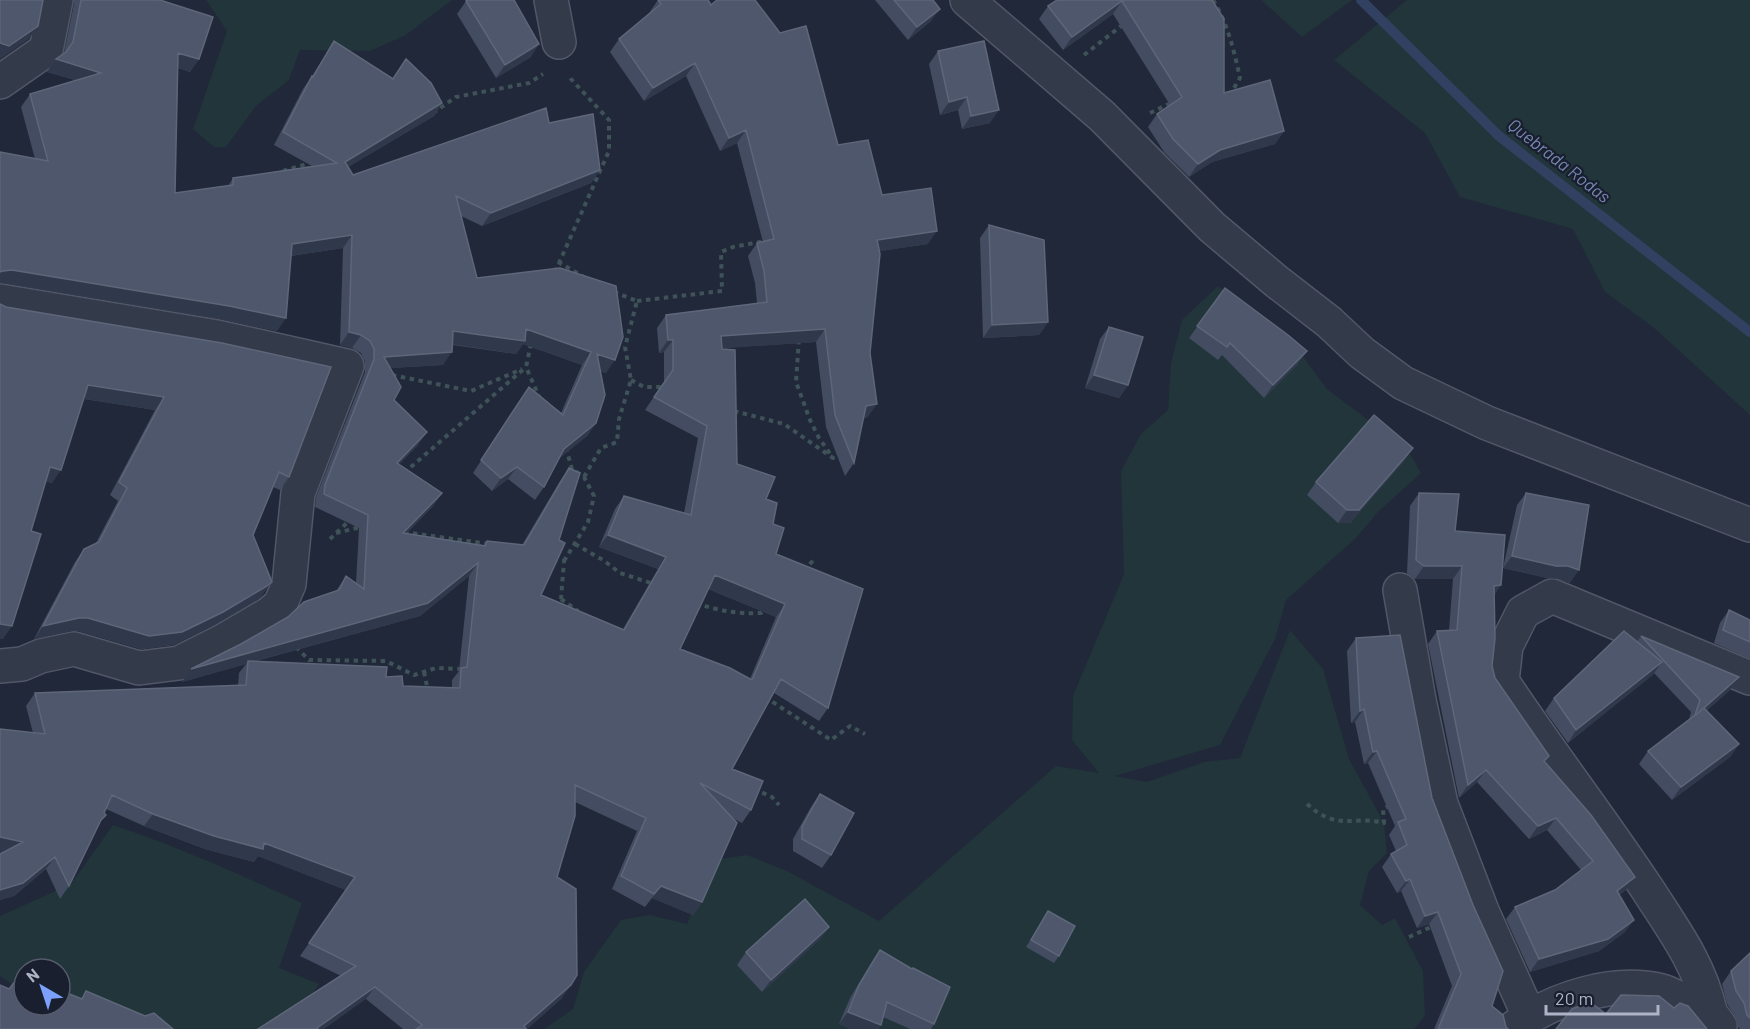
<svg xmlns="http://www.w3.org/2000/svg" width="1750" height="1029" font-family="Barlow,sans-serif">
<rect width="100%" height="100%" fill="#202839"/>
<g fill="#21353a">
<path d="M206,0H452L406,35L370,51L300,50L289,80L256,106L226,147H214L193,129L227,31Z"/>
<path d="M1261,0H1352L1302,37Z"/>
<path d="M1407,0H1750V415L1653,327L1605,292L1573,229L1460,197L1425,133L1334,60Z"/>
<path d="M1218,286L1255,311L1296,347L1327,389L1392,438L1410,454L1421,473L1378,512L1355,539L1286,600L1275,639L1220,745L1115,776L1147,782L1204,762L1240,758L1290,630L1323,669L1349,759L1384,823L1387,853L1369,871L1360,905L1382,925L1395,918L1423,971L1425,1016L1414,1029H544L573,1009L584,972L621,920L650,915L687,924L713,860L747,855L787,871L879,921L1056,766L1099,773L1072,740L1073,696L1124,574L1121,471L1141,434L1168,410L1171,363L1182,320Z"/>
<path d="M113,825C178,846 240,875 302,903L279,968L319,984L296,1017L262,1029H156L60,999V969H24V979L14,985L0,976V916L71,884Z"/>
</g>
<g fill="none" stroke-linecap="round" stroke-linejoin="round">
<path stroke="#324162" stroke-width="10" d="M1361,0L1499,136L1750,332"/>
<defs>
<g id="minor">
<path d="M551,0L559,42"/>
<path d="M967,0L1102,116L1212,227L1276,281L1329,322L1362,353L1403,383L1487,423L1750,525"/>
<path d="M0,82L46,50L56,0"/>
<path d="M0,301L217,337L347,366L298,493L289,584L280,605L269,614L223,641L179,663L139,668L74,649L41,656L22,664L0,666"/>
<path d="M1400,590L1419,700L1441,804L1482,911L1529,1016"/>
<path d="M1710,1011C1700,965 1673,929 1648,890C1601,819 1549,752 1502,681L1506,646L1523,612L1552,596L1750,678"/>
<path d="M1512,1029C1551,999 1612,979 1662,991C1669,993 1676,997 1683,1000C1703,1008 1707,1007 1720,1026"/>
</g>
</defs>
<use href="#minor" stroke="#515767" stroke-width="36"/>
<g stroke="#3f5258" stroke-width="4" stroke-dasharray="4.5 4.5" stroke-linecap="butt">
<path d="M1213,0C1228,24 1234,51 1240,78L1231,93"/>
<path d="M1084,55L1125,23"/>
<path d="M433,113L456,97L529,83L543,74"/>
<path d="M1150,113L1173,102"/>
<path d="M283,171L310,163"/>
<path d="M558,262L584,277"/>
<path d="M555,272L609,151V120L571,79L569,75"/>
<path d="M637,301L722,291L721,252L733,247L765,241"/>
<path d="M531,344L526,367L540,399"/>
<path d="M392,375L471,391L522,369"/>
<path d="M631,380L644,387H665"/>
<path d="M734,411L784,424L833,458L819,438L810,420L796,382L799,338"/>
<path d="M404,473L526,367"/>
<path d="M584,477L601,448L617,442L619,419L631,380L625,347L637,301L614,292"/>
<path d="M404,532L489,544"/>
<path d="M336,533L361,527"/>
<path d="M330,539L351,519"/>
<path d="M575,544L603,560L620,573L654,584"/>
<path d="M553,560L564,561L561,599L559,606"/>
<path d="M564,561L588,522L594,496L584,477L572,469L566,448"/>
<path d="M803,570L815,559"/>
<path d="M561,599L578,611"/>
<path d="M696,603C719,611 738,614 761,613L764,610"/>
<path d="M296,647L309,660L386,661L414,675L436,668L462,669"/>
<path d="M424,672L428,691"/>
<path d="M765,697L831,740L850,726L865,734"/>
<path d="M754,789L772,797L779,805"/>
<path d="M1307,804C1338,832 1352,815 1384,823L1383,809L1391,805"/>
<path d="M1409,937L1433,926"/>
</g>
<use href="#minor" stroke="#333a4a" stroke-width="33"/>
</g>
<g fill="#434c61" fill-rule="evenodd">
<path d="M74,0H160L199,59L190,72L178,68L175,193L228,186L233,178L312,166L274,145L303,89L312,76L326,54L334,41L393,78L406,59L442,103L434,116L348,167L353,175L549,123L600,170L591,183L482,226L461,216L477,278L560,268L606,373L600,371L596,423L587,436L559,458L544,487L535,500L508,479L492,491L473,473L529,387L561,413L582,365L523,344L516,354L453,345L443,365L390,368L394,400L418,445L399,464L442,493L433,506L406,534L484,545L487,541L522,545L560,481L569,468L541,595L623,629L658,569L599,547L615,509L624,496L684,513L698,438L645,410L664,382V352L659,353L657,328L666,315L757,303L755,283L748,256L757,243L763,242L737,143L720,151L686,76L644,101L610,52L619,39L649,13L658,0L711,5L838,145L882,195L928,244L879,251L870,353L868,417L863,418L854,463L845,476L826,427L816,342L722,348L737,464L766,499L773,524L776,554L828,708L819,721L774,693L732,769L751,810L742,823L732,818L702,902L693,915L652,898L645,907L612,889L637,831L575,802L557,877L562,998L527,1029H403L366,999L341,976L300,956L346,890L258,856L254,862L205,849L144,826L106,809L69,886L60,899L46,869L14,896L0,900V854L2,853L0,852V729L33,733L26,706L35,693L238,685L239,673L246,664L182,682L241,644L336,591L346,576L356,583L359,528L315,507L316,497L365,372V362L361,353L352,348L340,345L343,248L291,256L277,331L220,319L3,283L35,159L21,107L30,94L75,80L47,72L56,59L64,53L74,4ZM469,576L459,671L452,680V688L403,686L386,677L256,661L420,616ZM708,589L776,617L750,679L680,649Z"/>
<path d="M875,0H933L931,21L908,40Z"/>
<path d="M1057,0H1212L1224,93L1284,131L1275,144L1212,162L1189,177L1164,152L1148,127L1157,114L1170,105L1113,14L1063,50L1039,19L1048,6Z"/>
<path d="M466,1L531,57L496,78L457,14Z"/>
<path d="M938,51L990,123L962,129L958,110L940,115L929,64Z"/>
<path d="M989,225L1048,322L1039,335L983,338L980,238Z"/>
<path d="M1225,288L1298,364L1264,398L1222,355L1218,360L1189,338Z"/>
<path d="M6,307L222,343L289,477L280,490L273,487L253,535L263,594L258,599L214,625L173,645L141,649L79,631H70L34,639L75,562L84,549L96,543L118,501L110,495L155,410L84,399L52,483L46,481L31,531L3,639Z"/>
<path d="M1109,327L1128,385L1119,398L1085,388L1100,339Z"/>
<path d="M1404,461L1350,523H1338L1307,495L1316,482Z"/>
<path d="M1419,493L1455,531L1501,585L1494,595L1492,666L1495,678L1545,762L1626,890L1619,895L1625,932L1599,951L1530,972L1506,919L1515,907L1555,890L1581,870L1547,830L1529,839L1477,782L1459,798L1428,644L1437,631L1449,630L1453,579H1415L1407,573L1410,506Z"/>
<path d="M1526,493L1570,583L1559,579L1547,578L1503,568L1517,505Z"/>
<path d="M1729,610L1750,620V659L1714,643L1720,623Z"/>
<path d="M1641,636L1730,690L1706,711L1739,744L1730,757L1672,800L1639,764L1648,751L1689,720L1691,712L1654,673L1568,743L1545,711L1554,698L1637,642Z"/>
<path d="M1356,638L1432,798L1492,1006L1508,1029H1434L1452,986L1429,924L1417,928L1401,891L1397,893L1382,867L1391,854L1396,851L1389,835L1395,826L1368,763L1364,764L1355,722L1351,723L1347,651Z"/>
<path d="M820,794L831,855L822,868L793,851V839L811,807Z"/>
<path d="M1048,911L1059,956L1054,963L1026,947Z"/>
<path d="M829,927L820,939L762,992L737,965L746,952Z"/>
<path d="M880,950L934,1024L931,1029H910L883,1017L881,1025L878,1029H851L839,1024L850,998L871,963Z"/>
<path d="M1750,953V1029H1740L1738,1027L1735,1016L1727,1004L1722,984L1731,971Z"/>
</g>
<g fill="#30394c">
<path d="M1122,1L1113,14L1063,50L1072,37Z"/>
<path d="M940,9L931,21L908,40L917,27Z"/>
<path d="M38,26L29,39L0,59V43Z"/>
<path d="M539,44L531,57L496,78L505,65Z"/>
<path d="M178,53L199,59L190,72L169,65Z"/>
<path d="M56,59L101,73L93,85L47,72Z"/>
<path d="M695,63L686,76L644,101L653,88Z"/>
<path d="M967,97L958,110L940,115L949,102Z"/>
<path d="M442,103L434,116L336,174L345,162Z"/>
<path d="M999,110L990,123L962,129L971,116Z"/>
<path d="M746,130L737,143L720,151L729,138Z"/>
<path d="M1284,131L1275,144L1212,162L1189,177L1198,164L1220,150Z"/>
<path d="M600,170L591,183L482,226L491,213Z"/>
<path d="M937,231L928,244L868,253L877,240Z"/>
<path d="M352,235L343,248L283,257L292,244Z"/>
<path d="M12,270L229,306L286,318L277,331L220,319L3,283H0V272L3,271Z"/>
<path d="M1048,322L1039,335L983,338L992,325Z"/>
<path d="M526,329L591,352L582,365L523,344L516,354L444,343L453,331Z"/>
<path d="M825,329L816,342L712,349L721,336Z"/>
<path d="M349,332L361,335L352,348L340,345Z"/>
<path d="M668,340H673L664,352L659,353Z"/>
<path d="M1307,351L1298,364L1264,398L1273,385Z"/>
<path d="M452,352L443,365L375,369L384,357Z"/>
<path d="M597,354L615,360L606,373L588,367Z"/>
<path d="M1094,375L1128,385L1119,398L1085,388Z"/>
<path d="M88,385L164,397L155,410L79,398Z"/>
<path d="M877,404L868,417L857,418L866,406Z"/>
<path d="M596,423L587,436L555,462L564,449Z"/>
<path d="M427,432L418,445L388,476L397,463Z"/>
<path d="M1413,448L1404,461L1350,523H1338L1347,510Z"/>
<path d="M50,467L61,470L52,483L41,479Z"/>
<path d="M517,467L508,479L492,491L501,478Z"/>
<path d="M442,493L433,506L394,546L403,533Z"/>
<path d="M608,535L666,557L658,569L599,547Z"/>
<path d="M1512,556L1568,566L1579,570L1570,583L1559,579L1547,578L1503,568Z"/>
<path d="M478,563L469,576L420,616L248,663V661L246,664L182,682L191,669Z"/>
<path d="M1424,566H1462L1453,579H1415Z"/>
<path d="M715,575L785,604L776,617L706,588Z"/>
<path d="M272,582L263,594L258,599L214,625L173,645L141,649L79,631H70L34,639L43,626L79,618Z"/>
<path d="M1501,585L1493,597L1494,586Z"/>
<path d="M0,624L12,626L3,639H0Z"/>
<path d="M1662,662L1653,675L1568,743L1576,730Z"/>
<path d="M1739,677L1730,690L1687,727L1696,715Z"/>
<path d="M1364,709L1355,722L1351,723L1360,711Z"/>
<path d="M1739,744L1730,757L1672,800L1681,787Z"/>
<path d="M1377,751L1368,763L1364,764L1373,752Z"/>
<path d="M1486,770L1477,782L1459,798L1468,785Z"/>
<path d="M153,814L264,843L355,877L346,890L258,856L254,862L205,849L144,826Z"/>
<path d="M1556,818L1547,830L1529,839L1538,826Z"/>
<path d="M0,837L23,842L14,855L0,852Z"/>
<path d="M55,857L46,869L14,896L0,900V890Z"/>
<path d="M1635,877L1626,890L1608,903L1617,891Z"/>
<path d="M1410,879L1401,891L1397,893L1406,881Z"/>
<path d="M661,886L702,902L693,915L652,898L645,907Z"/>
<path d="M1438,912L1429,924L1417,928L1425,916Z"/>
<path d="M1634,920L1625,932L1599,951L1530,972L1539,959Z"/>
<path d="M829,927L820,939L762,992L771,980Z"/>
<path d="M571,985L562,998L527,1029H522Z"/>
<path d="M375,987L366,999L324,1029H316Z"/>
<path d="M848,1012L881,1025L878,1029H851L839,1024Z"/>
</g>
<g fill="#4f576c" stroke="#5e667a" stroke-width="1.5" fill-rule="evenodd">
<path d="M0,0H43L38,26L9,46L0,43Z"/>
<path d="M81,0H160L213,17L199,59L178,53L175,193L233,185V178L337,163L283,132L312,76L313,77L334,41L393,79L406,59L431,83L442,103L345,162L353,175L546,108L549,123L593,114L600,170L491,213L456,196L477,278L560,268L616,286L623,337L615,360L597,354L605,395L596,423L564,449L544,487L517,467L501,478L481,460L529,387L563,415L591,352L526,329L525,341L453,331L452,352L384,357L401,387L394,400L427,432L397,463L442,493L403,533L485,546L487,541L524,545L569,468L580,473L559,540L565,543L541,595L624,630L666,557L608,535L624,496L691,515L707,426L654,397L673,370V340H668L666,315L767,302L764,271L757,243L774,239L746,130L729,138L695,63L653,88L619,39L661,4L658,0H708L711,5L717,0H755L780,33L806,26L838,145L868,140L882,195L931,188L937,231L877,240L880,254L870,353L877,404L866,406L854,463L835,415L825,329L721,336L722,349L735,350L737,464L775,477L766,499L777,503L773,524L784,528L776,554L863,589L828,708L781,679L732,769L763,781L751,810L700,783L737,823L702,902L661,886L654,894L621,876L646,818L575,785V816L557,877L576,889L577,975L571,985L524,1026L526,1029H416L422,1025L375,987L317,1028L318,1029H258L356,966L309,943L355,877L264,843L263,849L214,836L153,814L112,795L104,813L106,815L101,820L69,886L55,857L23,883L0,890V854L23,842L0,837V729L45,734L35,693L246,685L248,661L387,667L386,677L402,676L403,686L460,688L461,668L467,667L478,563L428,603L191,669L241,644L288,617L304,602L339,590L346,576L364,589L368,515L324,494L325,485L374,359V349L370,341L361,335L349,332L352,235L292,244L286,318L229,306L12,270L3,271L0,272V152L48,161L30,94L101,73L56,59L66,52L73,42ZM715,575L785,604L752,680L730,668L680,649Z"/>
<path d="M468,0H514L539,44L505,65L466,1Z"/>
<path d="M894,0H933L940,9L917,27Z"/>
<path d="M1057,0H1212L1224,19V93L1270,80L1284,131L1220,150L1198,164L1173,139L1157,114L1182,97L1122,1L1072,37L1048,6Z"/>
<path d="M984,41L999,110L971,116L967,97L949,102L938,51Z"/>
<path d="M989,225L1044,240L1048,322L992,325Z"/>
<path d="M1225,288L1288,335L1307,351L1273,385L1230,343L1227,347L1197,326Z"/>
<path d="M0,304L6,307L222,343L331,367L289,477L279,472L253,535L272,582L267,586L223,612L182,632L149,636L88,618H79L43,626L84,549L99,542L127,488L119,482L164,397L88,385L61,470L50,467L31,531L41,534L12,626L0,624Z"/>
<path d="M1109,327L1143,337L1128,385L1094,375Z"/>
<path d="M1374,415L1413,448L1359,510H1347L1316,482Z"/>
<path d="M1419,493L1459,494L1455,531L1505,535L1501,585L1494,586L1495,638L1492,666L1495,678L1549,756L1544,761L1591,815L1635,877L1617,891L1634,920L1608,939L1539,959L1515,907L1555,890L1593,861L1556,818L1538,826L1486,770L1468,785L1437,631L1457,630L1462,566H1424L1416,560Z"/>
<path d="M1526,493L1589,505L1579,570L1568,566H1556L1512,556Z"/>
<path d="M1729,610L1750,620V642L1723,630Z"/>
<path d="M1624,631L1662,662L1576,730L1554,698Z"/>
<path d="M1400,635L1432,798L1473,905L1503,971L1492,1006L1503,1015L1506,1027L1508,1029H1438L1461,974L1438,912L1425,916L1410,879L1406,881L1391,854L1407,845L1398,822L1406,819L1377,751L1373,752L1364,709L1360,711L1356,638Z"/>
<path d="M1641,636L1739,677L1696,715L1704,708L1739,744L1681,787L1648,751L1695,715L1700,700Z"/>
<path d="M820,794L854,813L831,855L802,839V827Z"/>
<path d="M805,899L829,927L771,980L746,952Z"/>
<path d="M1048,911L1075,926L1059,956L1031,940Z"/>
<path d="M880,950L912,969L913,968L950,987L934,1024L887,1002L881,1025L848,1012L859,985Z"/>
<path d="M1750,953V1018L1747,1015L1744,1003L1736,991L1731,971Z"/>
<path d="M20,975L24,976V1005H60V990L82,999L86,991L145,1016L154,1013L173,1029H0V985L9,989Z"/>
<path d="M1621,995L1659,996L1674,1008L1680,1003L1688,1006L1707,1029H1556L1572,1009L1590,1002L1606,1014Z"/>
</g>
<g text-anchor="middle" stroke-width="4.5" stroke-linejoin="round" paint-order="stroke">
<g font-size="18" font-style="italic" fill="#7487b0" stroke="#191f2e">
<text transform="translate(1559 161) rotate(38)" y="6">Quebrada Rodas</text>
</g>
</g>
<g transform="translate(42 987) rotate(321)"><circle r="28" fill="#191f2e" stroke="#555b6b" stroke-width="1.5"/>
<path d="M0-4.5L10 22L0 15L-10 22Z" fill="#7ca0fd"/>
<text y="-9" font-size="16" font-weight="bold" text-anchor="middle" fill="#aeb4c6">N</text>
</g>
<path d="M1546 1005v9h112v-9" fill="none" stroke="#aeb4c6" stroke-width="3"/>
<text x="1555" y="1005" font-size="18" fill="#aeb4c6" stroke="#191f2e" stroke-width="4.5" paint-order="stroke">20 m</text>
</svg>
